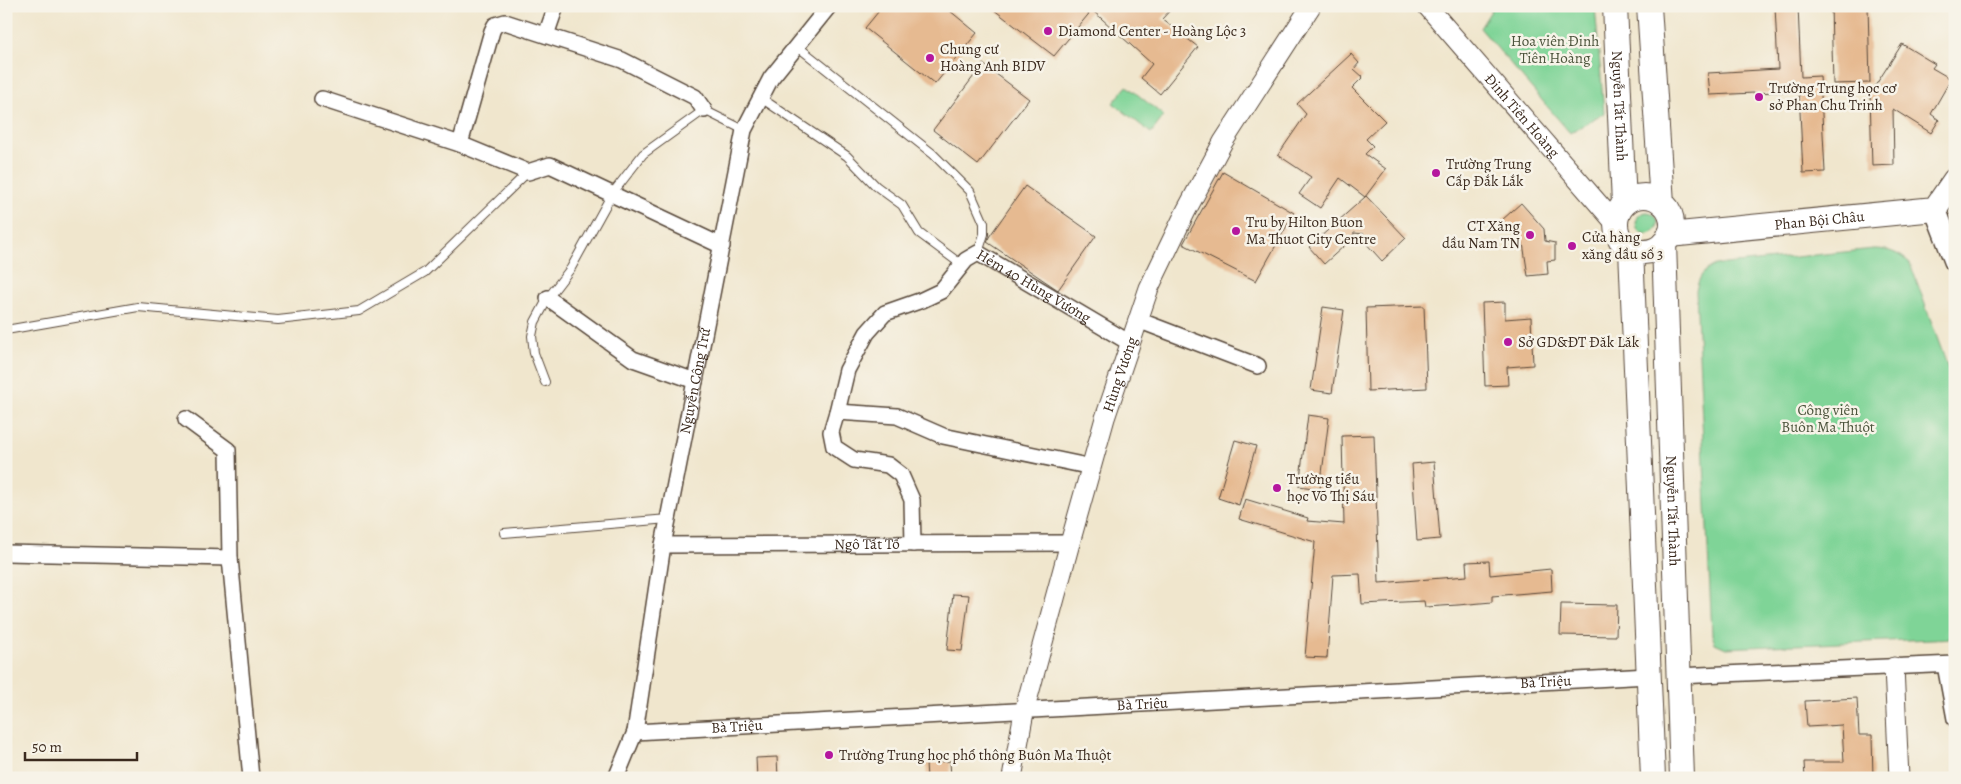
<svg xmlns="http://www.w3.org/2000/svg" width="1961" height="784" font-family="Alegreya,serif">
<rect width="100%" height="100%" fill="#f7f3e8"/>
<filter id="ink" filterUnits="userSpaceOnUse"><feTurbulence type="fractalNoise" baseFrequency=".02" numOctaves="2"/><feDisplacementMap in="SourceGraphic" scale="10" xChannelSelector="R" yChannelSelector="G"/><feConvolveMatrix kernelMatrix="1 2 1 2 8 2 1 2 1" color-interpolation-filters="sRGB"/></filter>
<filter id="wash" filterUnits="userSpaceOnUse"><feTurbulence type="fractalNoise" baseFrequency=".0096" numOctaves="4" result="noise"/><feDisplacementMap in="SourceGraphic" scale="20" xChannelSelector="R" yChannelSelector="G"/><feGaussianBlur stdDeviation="1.12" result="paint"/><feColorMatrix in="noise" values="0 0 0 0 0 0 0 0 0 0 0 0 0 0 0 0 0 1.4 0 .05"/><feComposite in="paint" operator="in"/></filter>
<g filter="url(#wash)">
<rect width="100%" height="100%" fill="#f0e6cd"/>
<g fill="#7fd497" stroke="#5d7f5a">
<path d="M1494,6H1595L1604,113L1570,133L1480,28Z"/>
<path d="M1127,86L1164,116L1151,133L1113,103Z"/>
<circle cx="1647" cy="223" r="11"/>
<path d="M1874,249C1889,249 1899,253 1910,263L1955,387V638L1726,648L1715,643L1712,635L1696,291C1699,276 1703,271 1716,265Z"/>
</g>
<g id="blocks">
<g fill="#e6ba91">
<path d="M883,6H944L977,33L935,84L865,28Z"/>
<path d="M989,6H1174L1162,19L1198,47L1160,94L1141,78L1152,64L1092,10L1054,56Z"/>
<path d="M1775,6H1798L1801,77L1820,76L1825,172L1803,173L1799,91L1710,95L1708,73L1778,69Z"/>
<path d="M1831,6H1868L1870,83L1833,84Z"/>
<path d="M1902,44L1935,64L1932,68L1951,79L1931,114L1939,120L1931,133L1893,109L1894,165L1872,166L1870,94Z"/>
<path d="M1351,54L1359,63L1354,69L1363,77L1352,88L1385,121L1366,139L1373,146L1365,154L1386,169L1365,197L1366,196L1406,238L1382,261L1364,241V234L1354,233L1353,238L1324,264L1309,247L1365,197L1340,178L1320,208L1299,194L1311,177L1278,155L1306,114L1297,104Z"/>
<path d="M983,64L1029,99L978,165L933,130Z"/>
<path d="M1223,172L1294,213L1256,281L1183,244Z"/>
<path d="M1025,186L1096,236L1058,290L987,242L989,237Z"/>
<path d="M1521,203L1544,229L1545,241L1555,243V260L1547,261L1548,274L1528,276L1523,243L1502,220Z"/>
<path d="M1505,302V319L1531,317L1533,365L1507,367L1508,385L1485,386L1482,303Z"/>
<path d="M1424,306L1427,388L1368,391L1366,308Z"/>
<path d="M1323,307L1344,310L1332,393L1311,390Z"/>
<path d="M1308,415L1329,418L1320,489L1299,486Z"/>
<path d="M1374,435L1379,583L1467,576L1466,562L1489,561L1490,575L1551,569L1552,591L1492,596V602L1458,605L1425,607L1424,601L1362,604L1360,574L1333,575L1327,658L1305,657L1315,542L1239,519L1245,499L1308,518L1307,521L1344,524L1342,436Z"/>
<path d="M1235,440L1256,446L1239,505L1218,498Z"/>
<path d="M1434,462L1440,539L1417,541L1412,464Z"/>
<path d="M953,594L969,595L962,651L947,650Z"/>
<path d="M1561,604L1617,605L1616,636L1560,635Z"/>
<path d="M1857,698L1859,735H1872L1873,778H1805L1804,762H1844L1842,725L1807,727L1805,701Z"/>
<path d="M777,757L778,778H757L756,758Z"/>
<path d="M950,761L951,778H927L926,763Z"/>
</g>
</g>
</g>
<g filter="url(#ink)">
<use href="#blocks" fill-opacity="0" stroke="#564638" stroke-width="1"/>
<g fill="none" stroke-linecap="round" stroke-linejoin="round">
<defs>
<g id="service">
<path d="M797,46L933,154L970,191L984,223V234L978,253"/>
<path d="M761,98L847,156L876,186L902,205L919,233L962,265"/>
<path d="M6,330L138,307L278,320L359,311L425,272L528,172"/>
<path d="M545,382L534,353L532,336L535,322L548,298L571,268L612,194L643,154L704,110L744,130"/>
<path d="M504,533L668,519"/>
</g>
<g id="minor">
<path d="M546,35L556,6"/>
<path d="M322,99L460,144L528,172L550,165L722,246"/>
<path d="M460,144L492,31L495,25L505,22L622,60L695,97L704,110"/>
<path d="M548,298L633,359L695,381"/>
<path d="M1138,320L1258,366"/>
<path id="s1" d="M837,412L847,370L867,333L885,313L922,300L941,291L966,260L978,253L1130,343"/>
<path d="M186,419L228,450L230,558L251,778"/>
<path d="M913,544L912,500L901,475L888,465L854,460L834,447L831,432L837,412L897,416L943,436L1092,467"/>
<path id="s2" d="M663,545L1070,543"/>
<path d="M6,553L230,558"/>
<path d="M1945,665L1955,719"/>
<path d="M1677,676L1955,664"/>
<path id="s3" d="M635,732L1648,676"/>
<path id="s4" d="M616,778L635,732L663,545L744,130L771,78L829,6"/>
</g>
<g id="tertiary">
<path id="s5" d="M1427,6L1616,224"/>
<path d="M1894,667L1899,778"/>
<path id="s6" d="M1012,778L1024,712L1070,543L1105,418L1149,288L1186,211L1223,142L1311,6"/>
</g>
<path id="secondary" d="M1935,209L1955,261"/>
<g id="primary">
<path id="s7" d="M1615,6L1624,204"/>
<path d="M1649,6L1662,203"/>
<circle cx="1644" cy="224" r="28"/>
<path id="s8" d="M1669,235L1935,209L1955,180"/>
<path id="s9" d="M1664,243L1682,778"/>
<path d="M1631,249L1653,778"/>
</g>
</defs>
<use href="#service" stroke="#564638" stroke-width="10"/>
<use href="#minor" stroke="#564638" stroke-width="18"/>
<use href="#tertiary" stroke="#564638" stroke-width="21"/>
<use href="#secondary" stroke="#564638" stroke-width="24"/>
<use href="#primary" stroke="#564638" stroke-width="26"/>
<use href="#service" stroke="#fff" stroke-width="8"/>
<use href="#minor" stroke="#fff" stroke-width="15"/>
<use href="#tertiary" stroke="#fff" stroke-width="19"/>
<use href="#secondary" stroke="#fff" stroke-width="21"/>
<use href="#primary" stroke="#fff" stroke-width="24"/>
</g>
</g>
<g fill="#b5179e" stroke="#f7f3e8" stroke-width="2">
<circle cx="1048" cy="31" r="5"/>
<circle cx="930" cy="58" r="5"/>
<circle cx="1759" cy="97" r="5"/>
<circle cx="1436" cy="173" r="5"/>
<circle cx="1236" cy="231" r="5"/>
<circle cx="1530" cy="235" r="5"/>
<circle cx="1572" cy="246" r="5"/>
<circle cx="1508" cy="342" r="5"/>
<circle cx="1277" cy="488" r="5"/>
<circle cx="829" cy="755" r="5"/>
</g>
<g text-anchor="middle" stroke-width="5" stroke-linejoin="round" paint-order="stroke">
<g font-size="15" fill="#3b2a1e" stroke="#f7f3e8" text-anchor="start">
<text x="1058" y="36">Diamond Center - Hoàng Lộc 3</text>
<text x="940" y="54">Chung cư<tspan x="940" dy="17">Hoàng Anh BIDV</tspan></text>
<text x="1769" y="93">Trường Trung học cơ<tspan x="1769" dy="17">sở Phan Chu Trinh</tspan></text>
<text x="1446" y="169">Trường Trung<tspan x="1446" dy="17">Cấp Đắk Lắk</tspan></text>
<text x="1246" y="227">Tru by Hilton Buon<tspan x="1246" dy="17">Ma Thuot City Centre</tspan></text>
<text x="1520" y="231" text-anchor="end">CT Xăng<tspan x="1520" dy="17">dầu Nam TN</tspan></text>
<text x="1582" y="242">Cửa hàng<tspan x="1582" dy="17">xăng dầu số 3</tspan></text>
<text x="1518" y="347">Sở GD&amp;ĐT Đăk Lăk</text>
<text x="1287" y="484">Trường tiểu<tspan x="1287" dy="17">học Võ Thị Sáu</tspan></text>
<text x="839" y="760">Trường Trung học phổ thông Buôn Ma Thuột</text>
</g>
<g font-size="15" fill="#4c543c" stroke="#f7f3e8">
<text x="1555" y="46">Hoa viên Đinh<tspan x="1555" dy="17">Tiên Hoàng</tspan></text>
<text x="1828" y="415">Công viên<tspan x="1828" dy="17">Buôn Ma Thuột</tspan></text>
</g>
<g font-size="15" fill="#3b2a1e" stroke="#f7f3e8">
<text dy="5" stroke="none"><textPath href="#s7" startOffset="100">Nguyễn Tất Thành</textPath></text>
<text dy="5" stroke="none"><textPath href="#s5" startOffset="145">Đinh Tiên Hoàng</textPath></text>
<text dy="5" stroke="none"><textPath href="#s8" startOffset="151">Phan Bội Châu</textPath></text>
<text dy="5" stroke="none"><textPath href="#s1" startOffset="291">Hẻm 40 Hùng Vương</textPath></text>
<text dy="5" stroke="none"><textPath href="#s6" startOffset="418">Hùng Vương</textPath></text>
<text dy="5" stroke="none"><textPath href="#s4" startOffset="406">Nguyễn Công Trứ</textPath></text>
<text dy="5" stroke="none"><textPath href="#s9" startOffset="268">Nguyễn Tất Thành</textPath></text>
<text dy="5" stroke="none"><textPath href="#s2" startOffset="204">Ngô Tất Tố</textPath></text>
<text dy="5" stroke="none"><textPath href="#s3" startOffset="912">Bà Triệu</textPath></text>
<text dy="5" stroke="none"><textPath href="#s3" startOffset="508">Bà Triệu</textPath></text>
<text dy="5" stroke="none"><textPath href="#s3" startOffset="102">Bà Triệu</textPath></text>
</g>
</g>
<rect width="1961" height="784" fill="none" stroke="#f7f3e8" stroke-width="25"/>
<path d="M25 752v8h112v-8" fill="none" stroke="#3b2a1e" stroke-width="2.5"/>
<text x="32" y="752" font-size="15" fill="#3b2a1e" stroke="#f7f3e8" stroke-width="4" paint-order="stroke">50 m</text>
</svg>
